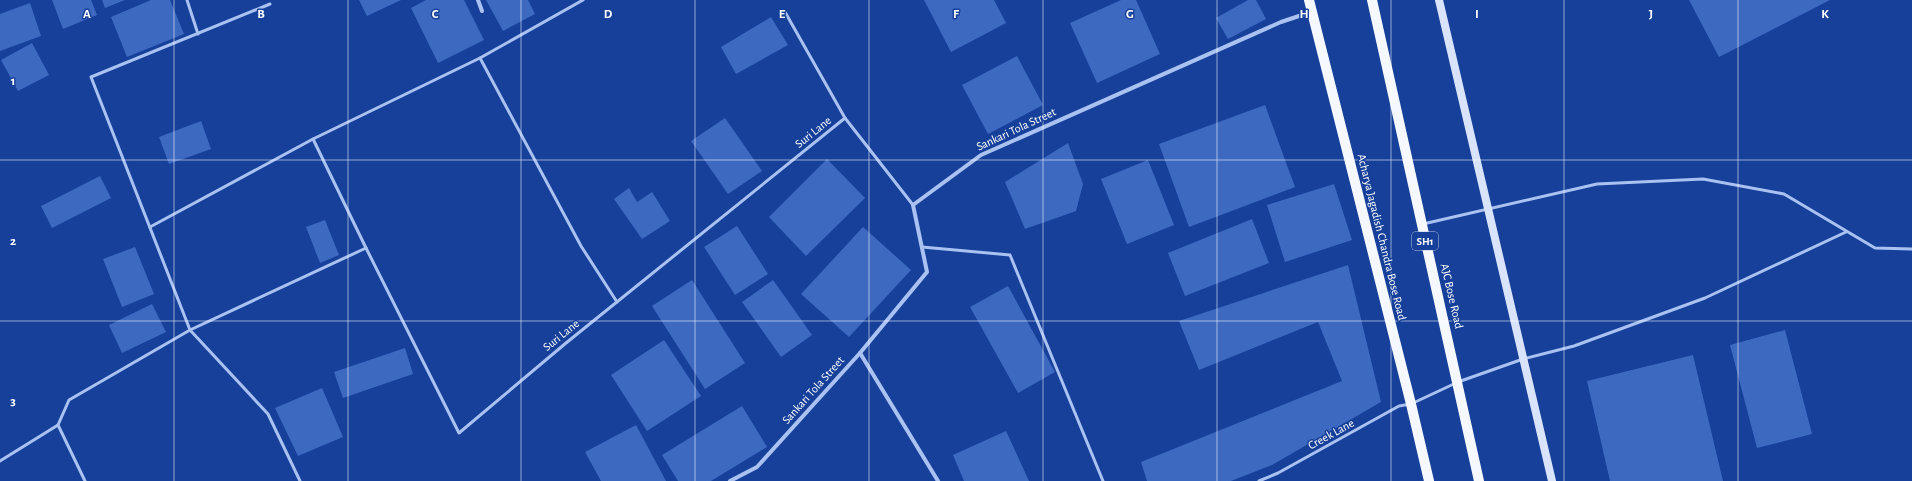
<svg xmlns="http://www.w3.org/2000/svg" width="1912" height="481" font-family="'Alegreya Sans',sans-serif">
<rect width="100%" height="100%" fill="#16409a"/>
<g fill="#3e69c1">
<path d="M52,0H91L97,15L63,29Z"/>
<path d="M102,0H125L105,8Z"/>
<path d="M151,0H170L184,34L127,57L111,17Z"/>
<path d="M359,0H401L367,16Z"/>
<path d="M426,0H464L484,40L438,63L411,8Z"/>
<path d="M486,0H528L535,14L503,31Z"/>
<path d="M924,0H994L1006,23L951,52Z"/>
<path d="M1121,0H1136L1160,54L1097,83L1070,23Z"/>
<path d="M1248,0H1256L1266,19L1228,39L1216,18Z"/>
<path d="M1689,0H1830L1719,57Z"/>
<path d="M30,3L41,36L0,51V14Z"/>
<path d="M771,17L788,45L736,74L721,47Z"/>
<path d="M32,43L49,75L18,91L1,60Z"/>
<path d="M1017,56L1043,105L988,134L962,85Z"/>
<path d="M1265,105L1295,187L1189,227L1159,144Z"/>
<path d="M725,118L762,171L728,194L691,141Z"/>
<path d="M201,121L211,149L169,164L159,137Z"/>
<path d="M1068,143L1083,184L1076,211L1025,229L1005,182Z"/>
<path d="M827,159L865,198L806,256L769,217Z"/>
<path d="M1148,160L1174,225L1127,244L1101,179Z"/>
<path d="M100,176L111,198L52,228L41,206Z"/>
<path d="M1334,184L1352,240L1285,262L1267,205Z"/>
<path d="M629,188L637,202L652,192L670,221L642,239L614,199Z"/>
<path d="M1252,219L1269,263L1185,296L1168,253Z"/>
<path d="M325,220L339,255L320,263L306,227Z"/>
<path d="M737,226L768,274L735,295L704,247Z"/>
<path d="M863,227L911,270L849,337L801,294Z"/>
<path d="M135,247L154,294L122,307L103,259Z"/>
<path d="M1348,265L1381,402L1272,465L1231,481H1147L1141,462L1342,381L1318,322L1199,370L1179,321Z"/>
<path d="M692,280L745,363L705,389L652,306Z"/>
<path d="M773,280L812,335L781,357L742,302Z"/>
<path d="M1008,286L1055,372L1018,393L970,307Z"/>
<path d="M152,304L166,332L122,353L109,325Z"/>
<path d="M1785,330L1812,434L1757,448L1730,345Z"/>
<path d="M664,340L701,396L647,431L611,375Z"/>
<path d="M405,348L413,374L343,398L334,372Z"/>
<path d="M1693,355L1723,481H1610L1587,381Z"/>
<path d="M322,388L343,437L298,456L275,408Z"/>
<path d="M742,406L767,447L711,481H678L662,455Z"/>
<path d="M636,425L666,481H601L585,452Z"/>
<path d="M1006,431L1029,481H964L953,455Z"/>
</g>
<g fill="none" stroke-linecap="round" stroke-linejoin="round">
<g stroke="#aac2f2" stroke-width="3">
<path d="M187,0L198,34"/>
<path d="M270,4L91,77L190,330L268,414L300,481"/>
<path d="M785,12L845,118"/>
<path d="M480,58L581,246L617,302"/>
<path d="M313,139L366,248L459,433L566,343L845,118L913,205"/>
<path d="M1423,224L1597,184L1703,179L1784,194L1875,248L1912,249"/>
<path d="M150,227L313,139L480,58L583,0"/>
<path d="M922,247L1010,255L1103,481"/>
<path d="M58,425L69,400L190,330L366,248"/>
<path d="M0,461L58,425L85,481"/>
<path d="M1259,481L1278,473L1399,406L1411,404L1458,382L1523,359L1574,346L1705,298L1846,232"/>
</g>
<g stroke="#aac2f2" stroke-width="4">
<path d="M478,0L482,11"/>
<path d="M860,353L938,481"/>
<path d="M730,481L757,467L860,353L927,272L913,205L981,155L1281,22L1311,12"/>
</g>
<path stroke="#d9e4fc" stroke-width="8" d="M1439,0L1552,481"/>
<g stroke="#f6f8ff" stroke-width="10">
<path d="M1309,0L1411,404L1429,481"/>
<path d="M1372,0L1479,481"/>
</g>
</g>
<path fill="none" stroke="#fff" stroke-width="1" stroke-opacity="0.55" d="M174,0V481M348,0V481M521,0V481M695,0V481M869,0V481M1043,0V481M1217,0V481M1391,0V481M1564,0V481M1738,0V481M0,160H1912M0,321H1912"/>
<g text-anchor="middle" stroke-width="3" stroke-linejoin="round" paint-order="stroke">
<rect fill="#16409a" stroke="#b9c6e1" stroke-width="1" x="1412" y="232" width="26" height="18" rx="3"/>
<g font-size="11" font-weight="bold" fill="#fff">
<text x="1425" y="245">SH1</text>
</g>
<g font-size="12" fill="#fff" stroke="#16409a">
<text transform="translate(1016 129) rotate(-25)" y="4">Sankari Tola Street</text>
<text transform="translate(813 132) rotate(-39)" y="4">Suri Lane</text>
<text transform="translate(1382 237) rotate(76)" y="4">Acharya Jagadish Chandra Bose Road</text>
<text transform="translate(1452 296) rotate(77)" y="4">AJC Bose Road</text>
<text transform="translate(561 335) rotate(-39)" y="4">Suri Lane</text>
<text transform="translate(813 390) rotate(-48)" y="4">Sankari Tola Street</text>
<text transform="translate(1331 434) rotate(-29)" y="4">Creek Lane</text>
</g>
</g>
<g font-size="13" text-anchor="middle" font-weight="bold" fill="#fff" stroke="#16409a" stroke-width="3" stroke-linejoin="round" paint-order="stroke">
<text x="87" y="18">A</text>
<text x="261" y="18">B</text>
<text x="435" y="18">C</text>
<text x="608" y="18">D</text>
<text x="782" y="18">E</text>
<text x="956" y="18">F</text>
<text x="1130" y="18">G</text>
<text x="1304" y="18">H</text>
<text x="1477" y="18">I</text>
<text x="1651" y="18">J</text>
<text x="1825" y="18">K</text>
<text x="13" y="85">1</text>
<text x="13" y="245">2</text>
<text x="13" y="405">3</text>
</g>
</svg>
